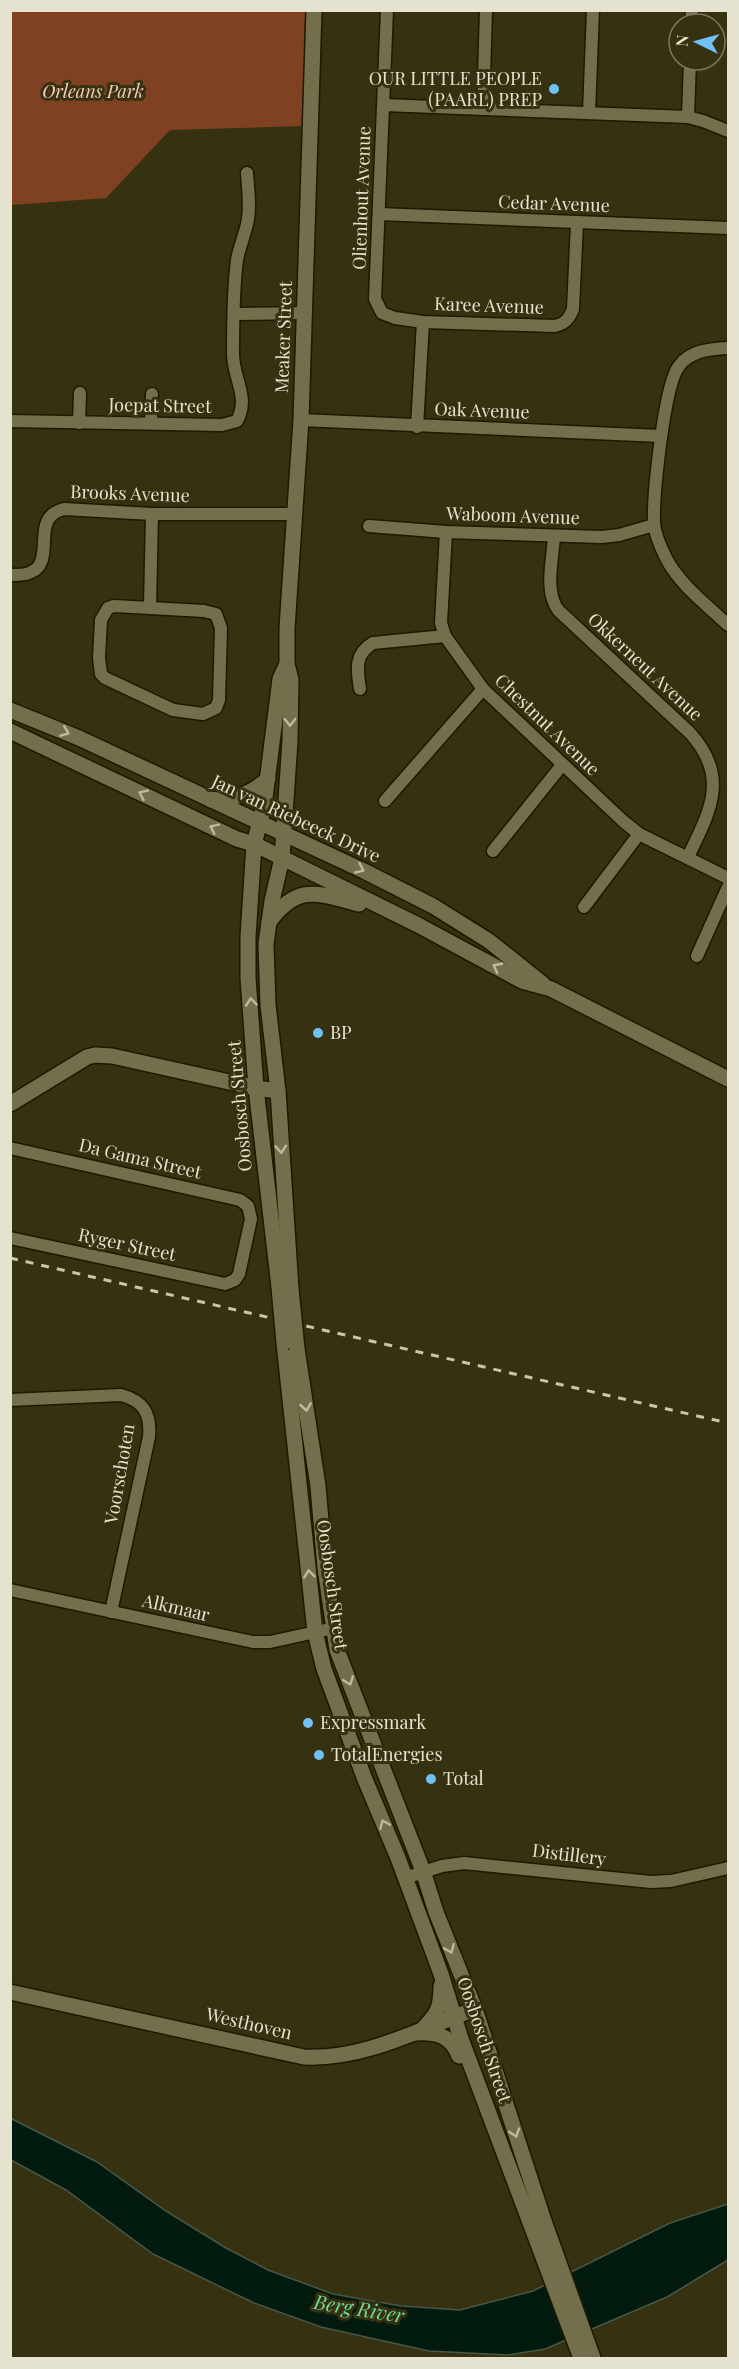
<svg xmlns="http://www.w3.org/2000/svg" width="739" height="2369" font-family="'Playfair Display',serif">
<rect width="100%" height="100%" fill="#363111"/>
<path fill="#804122" d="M11,10L305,11L303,126L170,130L106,198L11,205Z"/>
<path fill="#031b0e" stroke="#475748" stroke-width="1.5" d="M10,2118L97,2162L166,2211L226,2248L268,2270L333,2294L401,2306L460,2310L533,2291L670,2223L728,2204V2260L667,2297L545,2349L508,2355L429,2351L321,2327L254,2303L153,2254L66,2190L11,2160Z"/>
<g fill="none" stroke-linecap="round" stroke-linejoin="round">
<defs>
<g id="minor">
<path d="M387,10L375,299L382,313L395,318L423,322L554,326C565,324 569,319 573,309L577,223"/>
<path d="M691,24L692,10"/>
<path d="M384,105L688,117L703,121L728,131"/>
<path d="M483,109L486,10"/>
<path d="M589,113L593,10"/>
<path d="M688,117L690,60"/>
<path d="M379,214L728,228"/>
<path d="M234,314L305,313"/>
<path d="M728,348C710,349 691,350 679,366C664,385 653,496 654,523C655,534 661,548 666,558C679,584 707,605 728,625"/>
<path d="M301,420L661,436"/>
<path d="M10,421L222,425L237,421C250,397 233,378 233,354C233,323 233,290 237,260C239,248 244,237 247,224C251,208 248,190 247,173"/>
<path d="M79,423L80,393"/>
<path d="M151,423L152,394"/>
<path d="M417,427L423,322"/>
<path d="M369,526L446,532L602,537L619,535L654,525"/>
<path d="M446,532L441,623L445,636L483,689L623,821L639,834L728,878"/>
<path d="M554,536C553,559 544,590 558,610L690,733C730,777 710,811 688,857"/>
<path d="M10,575C70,578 22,519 64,509L152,514H295"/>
<path d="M114,606L204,611L216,614L221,628L219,700L216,708L203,714L173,710L105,678L101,674L99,658L101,620L108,608Z"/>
<path d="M150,607L152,514"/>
<path d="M360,689C357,670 354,654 373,643L445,636"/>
<path d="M385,801L483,689"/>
<path d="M493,851L562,765"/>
<path d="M584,907L639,834"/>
<path d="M697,956L728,887"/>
<path d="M10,1148L240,1200L248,1206L251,1219L239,1274L235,1280L225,1284L10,1238"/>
<path d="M10,1400L121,1395C144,1401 151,1414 149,1437L111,1612"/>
<path d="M10,1590L253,1642H270L334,1628"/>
<path d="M405,1878L442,1866L464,1863L651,1882L671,1881L728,1868"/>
</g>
<g id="tertiary">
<path d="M10,1104L87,1057L95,1055L112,1056L256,1088L278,1091"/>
<path d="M10,1992L304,2057C364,2060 420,2029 475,2009"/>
</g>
<g id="secondary">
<path d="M10,710L79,738L364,871L433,906L489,941L543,984"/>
<path d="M10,731L237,839L254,844L418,925L522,981L551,989L728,1079"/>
<path d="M211,800C236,798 248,796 268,779"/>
<path d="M269,922C298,883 317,893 359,904"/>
<path d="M279,1287L256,1088L248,978V937L254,844L264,806L280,679L287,664"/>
<path d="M291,1289L278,1091L268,1005L266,944L272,901L282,858L290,741L291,680L287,664V628L301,420L314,10"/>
<path d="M284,1343L315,1632L324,1669L364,1777L398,1858L441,1974L461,2039L581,2358"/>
<path d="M297,1349L318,1486L325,1568L337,1650L423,1871L436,1912L475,2009L544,2221L593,2358"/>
<path d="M422,2030C437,2014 441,2009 441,1986"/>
<path d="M416,2033C436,2032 451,2035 459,2056"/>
</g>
</defs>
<use href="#minor" stroke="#1e1900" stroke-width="15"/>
<use href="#tertiary" stroke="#1e1900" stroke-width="18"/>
<use href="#secondary" stroke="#1e1900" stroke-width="18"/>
<use href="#minor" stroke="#736f4d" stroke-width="12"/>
<use href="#tertiary" stroke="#736f4d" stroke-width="15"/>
<use href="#secondary" stroke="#736f4d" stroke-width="15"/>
<path stroke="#c8c5b0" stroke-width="3" stroke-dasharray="8 8" stroke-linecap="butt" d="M10,1258L728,1423"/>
<defs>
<g id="secondary-bridge">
<path d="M279,1287L284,1343"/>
<path d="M291,1289L297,1349"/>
</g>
</defs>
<use href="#secondary-bridge" stroke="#1e1900" stroke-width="18" stroke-linecap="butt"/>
<use href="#secondary-bridge" stroke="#736f4d" stroke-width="15"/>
</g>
<defs><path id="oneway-chevron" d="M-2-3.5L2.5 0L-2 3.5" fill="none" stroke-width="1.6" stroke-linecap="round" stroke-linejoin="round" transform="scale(1.5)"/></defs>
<g stroke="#bdbaa2">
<use href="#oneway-chevron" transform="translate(290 722) rotate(90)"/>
<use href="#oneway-chevron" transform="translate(65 732) rotate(22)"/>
<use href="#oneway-chevron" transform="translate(143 794) rotate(-155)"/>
<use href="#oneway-chevron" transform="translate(214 828) rotate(-154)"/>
<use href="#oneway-chevron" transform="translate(360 869) rotate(25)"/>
<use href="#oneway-chevron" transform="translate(497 967) rotate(-152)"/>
<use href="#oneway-chevron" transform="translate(251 1002) rotate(-96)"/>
<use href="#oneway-chevron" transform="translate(281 1149) rotate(86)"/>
<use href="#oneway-chevron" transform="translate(306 1407) rotate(81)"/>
<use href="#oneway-chevron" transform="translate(309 1574) rotate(-96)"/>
<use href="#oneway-chevron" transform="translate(349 1681) rotate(69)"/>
<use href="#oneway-chevron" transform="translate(384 1824) rotate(-113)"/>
<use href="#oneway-chevron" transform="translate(450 1949) rotate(68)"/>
<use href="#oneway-chevron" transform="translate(515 2133) rotate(72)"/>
</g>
<g fill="#72c1f5" stroke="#363111" stroke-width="2">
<circle cx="554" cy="89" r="6"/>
<circle cx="318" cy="1033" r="6"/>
<circle cx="308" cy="1723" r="6"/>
<circle cx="319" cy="1755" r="6"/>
<circle cx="431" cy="1779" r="6"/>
</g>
<g text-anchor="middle" stroke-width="6" stroke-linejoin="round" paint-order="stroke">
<g font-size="18" fill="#e5e3d0" stroke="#363111" text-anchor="start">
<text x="542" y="85" text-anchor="end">OUR LITTLE PEOPLE<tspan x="542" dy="21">(PAARL) PREP</tspan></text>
<text x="330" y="1039">BP</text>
<text x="320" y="1729">Expressmark</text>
<text x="331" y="1761">TotalEnergies</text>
<text x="443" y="1785">Total</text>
</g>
<g font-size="18" font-style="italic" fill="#f7cdba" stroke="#363111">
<text x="93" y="98">Orleans Park</text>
</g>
<g font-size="18" fill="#e5e3d0" stroke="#363111">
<text transform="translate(362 198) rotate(-88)" y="6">Olienhout Avenue</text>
<text transform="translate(554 204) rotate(2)" y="6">Cedar Avenue</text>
<text transform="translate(489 306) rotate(2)" y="6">Karee Avenue</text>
<text transform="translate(284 337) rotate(-88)" y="6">Meaker Street</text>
<text transform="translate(160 406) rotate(1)" y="6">Joepat Street</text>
<text transform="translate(482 411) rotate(2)" y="6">Oak Avenue</text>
<text transform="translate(130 494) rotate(2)" y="6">Brooks Avenue</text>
<text transform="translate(513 516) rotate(2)" y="6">Waboom Avenue</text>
<text transform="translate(645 667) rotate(43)" y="6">Okkerneut Avenue</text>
<text transform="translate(547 725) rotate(44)" y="6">Chestnut Avenue</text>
<text transform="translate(296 819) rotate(25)" y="6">Jan van Riebeeck Drive</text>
<text transform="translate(240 1106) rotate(-95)" y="6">Oosbosch Street</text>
<text transform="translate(140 1159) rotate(13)" y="6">Da Gama Street</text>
<text transform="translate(127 1245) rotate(12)" y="6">Ryger Street</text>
<text transform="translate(120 1474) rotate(-80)" y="6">Voorschoten</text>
<text transform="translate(332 1585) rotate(82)" y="6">Oosbosch Street</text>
<text transform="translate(176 1608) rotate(13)" y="6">Alkmaar</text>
<text transform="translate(569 1855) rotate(7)" y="6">Distillery</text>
<text transform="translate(249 2024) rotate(13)" y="6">Westhoven</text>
<text transform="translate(484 2040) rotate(71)" y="6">Oosbosch Street</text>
</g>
<g font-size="20" font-style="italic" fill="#70dc9e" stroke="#363111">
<text transform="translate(359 2309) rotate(9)" y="7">Berg River</text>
</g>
</g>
<rect width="739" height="2369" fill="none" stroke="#e5e3d0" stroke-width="24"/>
<g transform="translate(697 42) rotate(275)"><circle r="28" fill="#363111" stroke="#7c785d" stroke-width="1.5"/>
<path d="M0-4.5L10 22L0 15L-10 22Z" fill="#72c1f5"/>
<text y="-9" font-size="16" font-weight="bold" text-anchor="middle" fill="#e5e3d0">N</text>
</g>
</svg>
